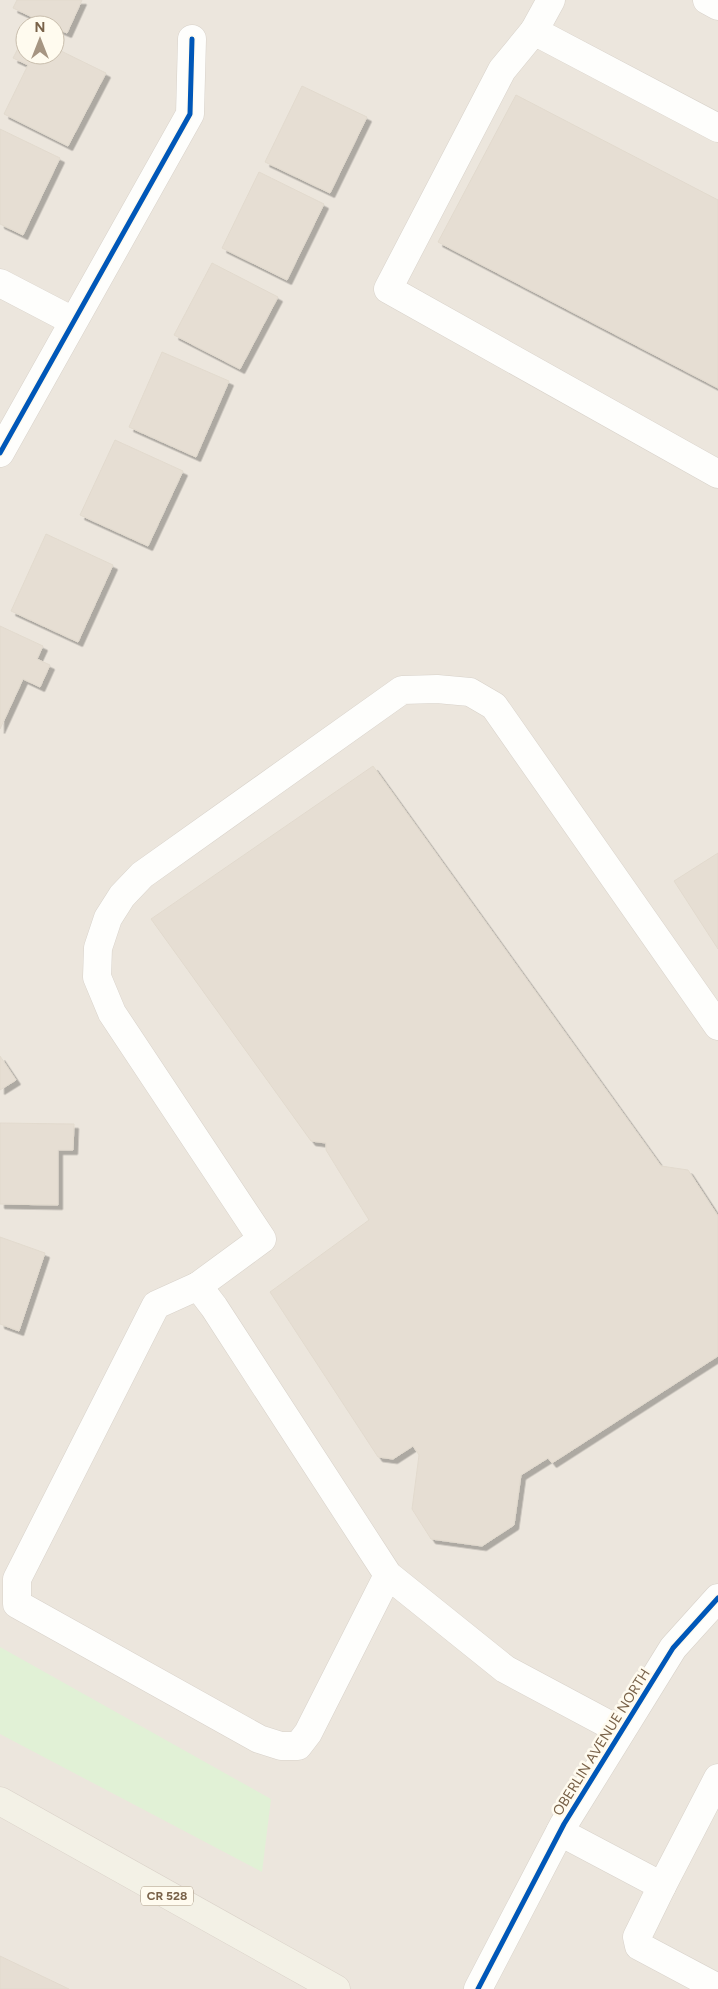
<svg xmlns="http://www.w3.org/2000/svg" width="718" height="1989" font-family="Figtree,sans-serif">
<defs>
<filter id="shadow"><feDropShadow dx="4.5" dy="4.5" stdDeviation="0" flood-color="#0004"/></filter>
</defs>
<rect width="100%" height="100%" fill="#f9f5ec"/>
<path fill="#ece6dd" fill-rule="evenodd" d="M0,0H718V1989H0ZM25,25H55V55H25Z"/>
<path fill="#e1f1d6" d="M0,1647L271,1799L262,1872L0,1734Z"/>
<g fill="#e6ded3" stroke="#e2dace" filter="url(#shadow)">
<path d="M17,0H82L67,33L55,28V25H49L13,8Z"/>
<path d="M25,35V55H55V48L106,73L68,146L4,114L28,65L13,58Z"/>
<path d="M302,86L367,117L330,193L265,162Z"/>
<path d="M516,95L718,200V388L438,242Z"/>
<path d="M0,129L60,158L23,235L0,224Z"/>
<path d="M259,172L324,204L287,280L222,248Z"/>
<path d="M212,263L278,297L240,369L174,335Z"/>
<path d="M162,352L229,381L196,457L129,427Z"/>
<path d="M115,440L183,471L148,546L80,515Z"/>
<path d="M46,534L113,565L78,642L11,611Z"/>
<path d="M0,626L43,646L37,659L50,665L40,687L23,679L0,729Z"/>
<path d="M373,766L661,1166L688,1170L718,1216V1356L552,1463L548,1458L521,1475L514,1525L482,1546L431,1539L412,1509L419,1455L413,1446L393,1459L378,1457L270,1292L369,1220L326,1150V1143L311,1141L151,919Z"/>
<path d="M718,853V949L674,881Z"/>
<path d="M0,1056L16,1080L0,1090Z"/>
<path d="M0,1123L74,1124L73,1150H58V1205L0,1204Z"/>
<path d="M0,1237L45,1253L19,1331L0,1324Z"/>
<path d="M0,1956L69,1989H0Z"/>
</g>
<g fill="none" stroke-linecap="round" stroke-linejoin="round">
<defs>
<g id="minor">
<path d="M707,0L718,6"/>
<path d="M534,31L551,0"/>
<path d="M718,128L534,31L502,70L388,289L718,474"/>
<path d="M0,283L73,321"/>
<path d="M0,453L190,114L192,39"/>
<path d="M198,1286L262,1239L112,1013L97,977L98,948L108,918L122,896L142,875L402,690L437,689L470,692L494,706L718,1026"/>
<path d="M388,1575L308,1733L298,1746H281L259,1739L17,1604V1579L156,1305L198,1286L214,1307L388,1575L505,1669L621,1731"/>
<path d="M560,1832L662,1886L637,1937L639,1946L718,1988"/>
<path d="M662,1886L718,1778"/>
<path d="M478,1989L564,1824L673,1648L718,1598"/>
</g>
<path id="major" d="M0,1801L336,1989"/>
</defs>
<use href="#minor" stroke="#d8d2ca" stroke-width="29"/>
<use href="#major" stroke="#dad2c9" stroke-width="29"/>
<use href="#minor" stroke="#fefefc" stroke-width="28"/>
<use href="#major" stroke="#f3f1e6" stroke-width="28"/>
<defs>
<g id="cycleway">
<path d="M0,453L190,114L192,39"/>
<path d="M478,1989L564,1824L673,1648L718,1598"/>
</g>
</defs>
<use href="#cycleway" stroke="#fffbef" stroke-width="8"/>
<use href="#cycleway" stroke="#0057b8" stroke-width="5"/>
</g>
<g text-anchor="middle" stroke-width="5" stroke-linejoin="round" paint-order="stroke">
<rect fill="#fffbef" stroke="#a1907b" stroke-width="1" x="141" y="1886.5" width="52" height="19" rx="4"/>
<g font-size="12" font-weight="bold" fill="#796249">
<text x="167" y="1900">CR 528</text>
</g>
<g font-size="14" fill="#796249" stroke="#fffbef">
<text transform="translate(601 1742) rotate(-58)" y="5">OBERLIN AVENUE NORTH</text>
</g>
</g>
<g transform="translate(40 40)"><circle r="24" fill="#fffbef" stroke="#c9bead"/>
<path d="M0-4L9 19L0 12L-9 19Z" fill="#a69582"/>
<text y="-8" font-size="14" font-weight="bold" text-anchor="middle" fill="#796249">N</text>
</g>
</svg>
